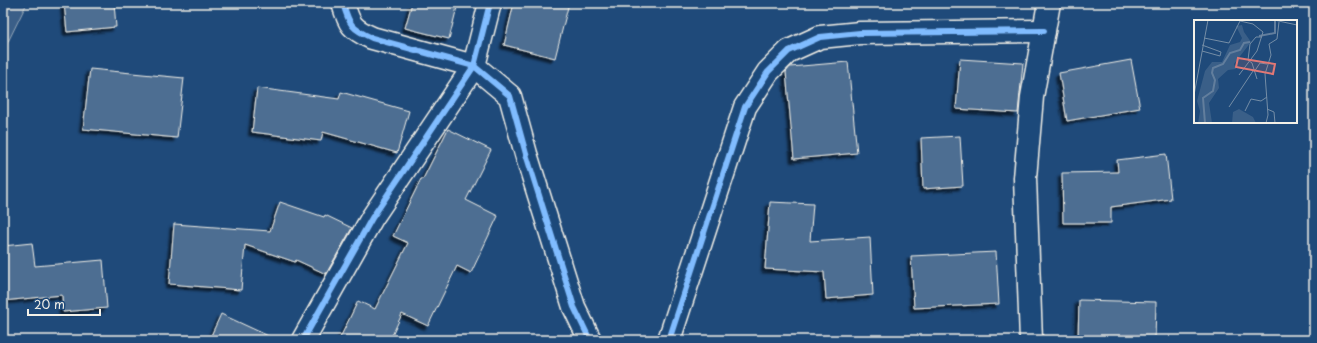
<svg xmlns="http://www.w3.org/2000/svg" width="1317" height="343" font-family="'Playpen Sans',sans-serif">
<defs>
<filter id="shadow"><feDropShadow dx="-3.5" dy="3.5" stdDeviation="1" flood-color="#0009"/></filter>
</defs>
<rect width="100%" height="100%" fill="#1f4a7a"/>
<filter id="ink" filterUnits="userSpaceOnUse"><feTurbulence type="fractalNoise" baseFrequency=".025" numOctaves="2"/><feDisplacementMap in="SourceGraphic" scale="8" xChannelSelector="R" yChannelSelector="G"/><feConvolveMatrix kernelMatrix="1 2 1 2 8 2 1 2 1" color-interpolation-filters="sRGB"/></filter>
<g filter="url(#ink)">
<path fill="#3a5f88" stroke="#97a8b8" d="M3,3H27L3,52Z"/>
<g fill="#4d6e92" stroke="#f4f1e8" filter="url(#shadow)">
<path d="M64,3H114L116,27L67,32Z"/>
<path d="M412,3H458L449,39L405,28Z"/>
<path d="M514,3H569L555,58L504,45Z"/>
<path d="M960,59L1023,63L1018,113L956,109Z"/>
<path d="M1131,60L1140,108L1067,121L1059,73Z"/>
<path d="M848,62L857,153L794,159L786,72L790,67Z"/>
<path d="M90,69L184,78L177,138L83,129Z"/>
<path d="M257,88L339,99L341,92L409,111L397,153L323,132L321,141L252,132Z"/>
<path d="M448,129L491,150L466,200L498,216L471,273L457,266L428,326L402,314L390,340H339L358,301L375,309L408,243L393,236L421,179H423Z"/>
<path d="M960,136L963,186L923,189L921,138Z"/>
<path d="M1166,154L1171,199L1111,207V223H1063L1062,173L1118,172L1117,160Z"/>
<path d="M280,202L324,217L325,215L352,228L326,274L296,260L295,262L245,245L241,290L169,284L174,224L270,231Z"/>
<path d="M770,202L813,204L810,241L870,237L873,295L826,299L824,272L765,269Z"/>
<path d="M32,243L35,266L103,260L107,308L63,312L62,295L3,301V246Z"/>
<path d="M996,252L999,304L914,308L911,256Z"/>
<path d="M1079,300L1156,302L1155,340H1078Z"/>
<path d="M221,314L277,340H209Z"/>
</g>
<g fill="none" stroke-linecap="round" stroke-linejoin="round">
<defs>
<g id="street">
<path d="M343,3C349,25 352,29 372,38L474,66L510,96L526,154L574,307L590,340"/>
<path d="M303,340L372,218L474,66L490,3"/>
<path d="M669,340L745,107L768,72L789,51L820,37L860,33L1044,31"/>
<path d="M1031,340L1025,178L1032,97L1049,3"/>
</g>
</defs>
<use href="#street" stroke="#f4f1e8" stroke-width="25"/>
<use href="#street" stroke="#1f4a7a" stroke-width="22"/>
<defs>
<g id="cycleway">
<path d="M343,3C349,25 352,29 372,38L474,66L510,96L526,154L574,307L590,340"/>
<path d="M303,340L372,218L474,66L490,3"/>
<path d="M669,340L745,107L768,72L789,51L820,37L860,33L1044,31"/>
</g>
</defs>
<use href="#cycleway" stroke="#1f4a7a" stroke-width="8"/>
<use href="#cycleway" stroke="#80bcff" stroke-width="6"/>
</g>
</g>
<g transform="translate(1194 20)">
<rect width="103" height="103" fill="#1f4a7a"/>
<path d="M48,5L50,12L57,22L40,44L42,49L34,50L24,59L25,68L15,83L18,103H4L6,91L3,81L11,51L18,42H28L36,25L46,22L48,18L42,6ZM45,89L59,97L62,103H38L39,92Z" fill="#3a5f88"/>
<path fill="none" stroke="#627e9d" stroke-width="2" d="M65,16L81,13V1M11,103L9,78L19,71L21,60L18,53L19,48L29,44L36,33L46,30L50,23L56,22"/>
<path fill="none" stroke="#748da6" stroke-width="1" d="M80,0L103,5M10,18L35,23L46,1M8,25L27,32L26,36L8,31M60,52L66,43L73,44M45,55L63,31L69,12L59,4L46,1M63,59L58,43L54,40L56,24L62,17H68M0,75L14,0M35,87L59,51M73,89L80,92L81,103M51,91L57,79L67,81L73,77M72,103L74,95L71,54L77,35L75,24L83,19L85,2"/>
<path fill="#e27875" fill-opacity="0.15" stroke="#e27875" stroke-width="2" d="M44,38L81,44L79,54L42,47Z"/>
<rect width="103" height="103" fill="none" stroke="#f4f1e8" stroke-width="2"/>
</g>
<rect width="1317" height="343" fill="none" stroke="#1f4a7a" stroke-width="16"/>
<rect x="8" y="8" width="1301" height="327" fill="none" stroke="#f4f1e8" stroke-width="1.5" filter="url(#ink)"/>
<path d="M28 309v6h72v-6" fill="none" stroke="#f4f1e8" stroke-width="2"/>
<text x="34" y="309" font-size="12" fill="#f4f1e8" stroke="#1f4a7a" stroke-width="3" paint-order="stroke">20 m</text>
</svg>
